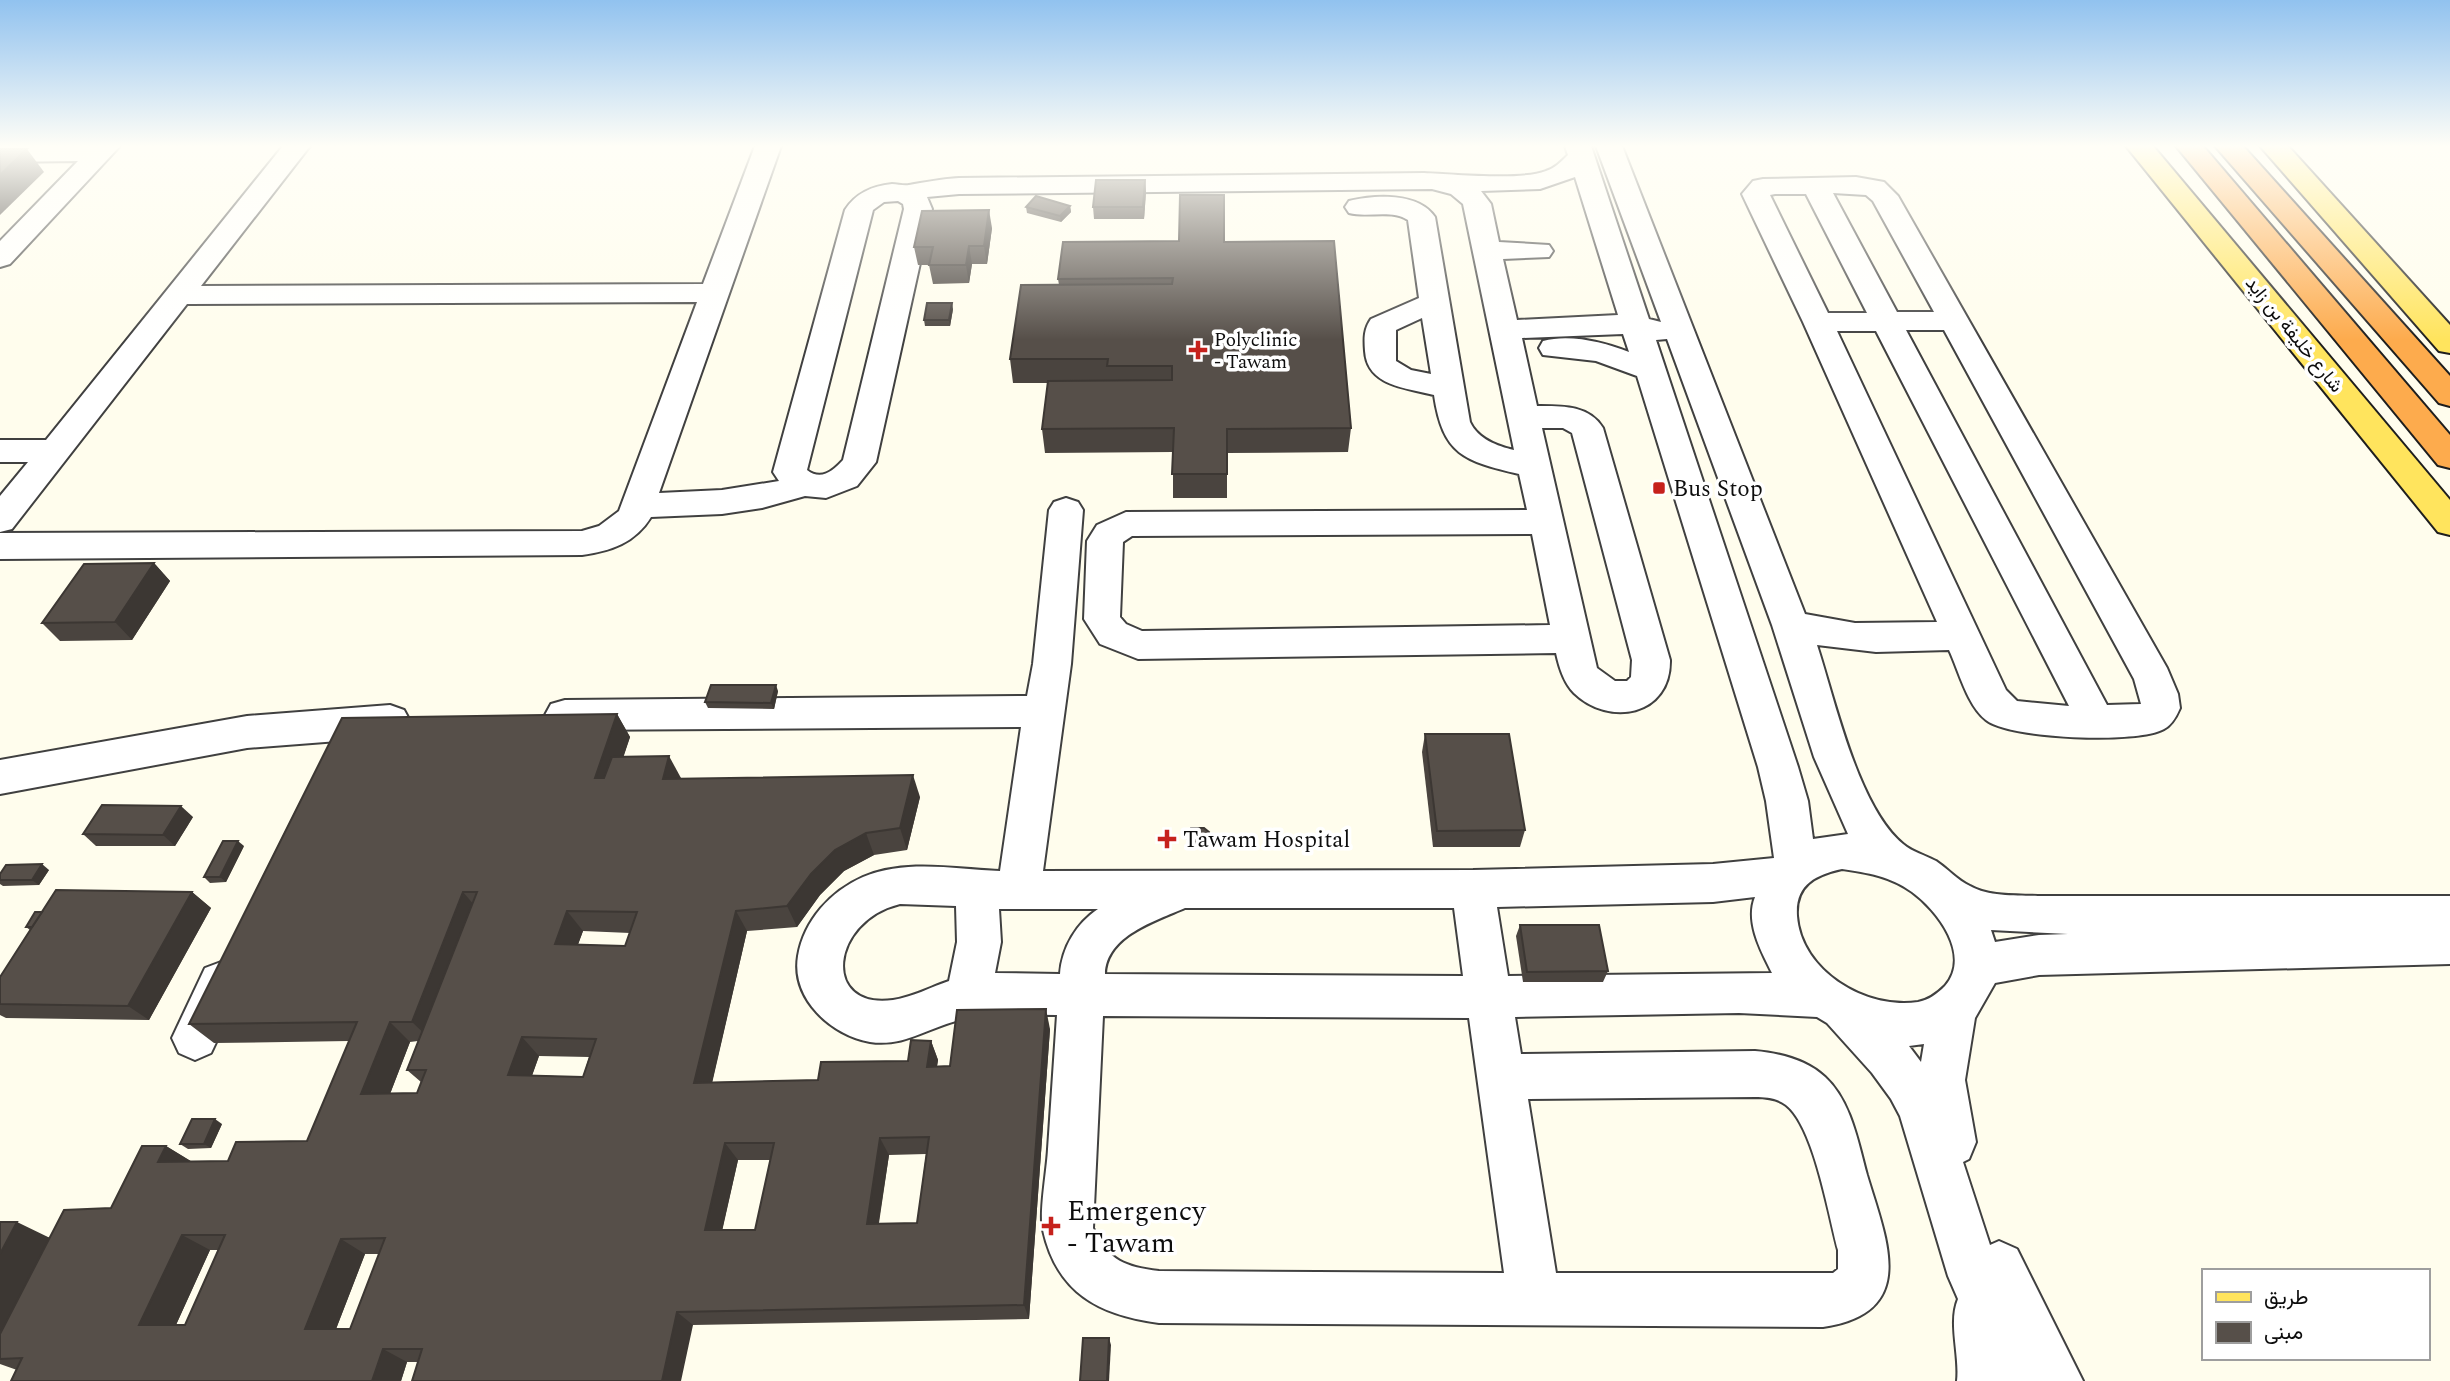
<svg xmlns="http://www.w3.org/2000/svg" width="2450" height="1381" font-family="Spectral,Vazirmatn,serif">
<rect width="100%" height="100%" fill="#fffded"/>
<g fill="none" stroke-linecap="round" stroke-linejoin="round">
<defs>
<g id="minor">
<path d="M0,146H120L10,264L0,267V241L78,161L0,162Z"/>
<path d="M283,146H310L201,286L703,284L755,146H781L659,493L722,490L779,481L773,472L845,210C856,193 872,186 892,184C898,184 903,186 909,185C926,182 942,179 959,178L1424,173C1453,174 1520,181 1546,171C1555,168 1561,162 1568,155L1565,146H1591L1649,319L1661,322L1596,146H1622L1805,614L1855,623L1937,622L1803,322L1742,194L1753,181L1763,179L1856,177L1884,182L1898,196L2167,668L2178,694L2180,708C2177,715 2172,725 2164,729C2139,744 2009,739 1986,720C1967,705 1959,671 1949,650L1876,652L1817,645C1835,700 1858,807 1903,844C1912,852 1925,855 1936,861C1948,869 1957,880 1970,886C1989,897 2017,895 2038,896H2450V964L2039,975L1995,983L1975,1018L1965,1080L1976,1142L1969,1159L1963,1162L1990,1245L1999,1241L2017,1249L2083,1381H1957C1960,1355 1948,1323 1958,1299L1948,1276L1900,1116L1891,1099L1872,1073L1827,1023L1817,1017L1739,1013L1515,1017L1521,1054L1755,1051C1779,1053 1807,1060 1825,1077C1851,1101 1858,1142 1867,1175C1886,1239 1920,1313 1823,1327L1159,1323C1099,1315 1057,1293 1043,1230C1039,1212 1047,1170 1048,1149C1051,1105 1054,1060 1057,1015C1023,1015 989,1012 956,1021C926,1029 903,1047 870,1042C831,1035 791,999 798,956C804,920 831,891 863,877C905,859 956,869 1000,871L1021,727L565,730L551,726L545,715L551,704L565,700L1027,696L1033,664L1049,510L1054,502L1066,498L1078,502L1083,510L1071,664L1043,871L1473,870L1713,864L1774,858L1766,801L1758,767L1637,376L1596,361L1543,355L1539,348L1543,341C1570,334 1603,342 1629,352L1623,334L1522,338L1537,406C1562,406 1589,405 1603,428L1670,660C1671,716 1609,727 1574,693C1564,683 1559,667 1556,653L1138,659L1100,644L1084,619L1087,541L1097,525L1126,512L1527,510L1519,474C1464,461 1443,455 1434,395C1406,388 1367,386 1365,351C1364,338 1364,329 1371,319L1419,298L1408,220C1391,209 1368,218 1349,213L1345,207L1349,201C1375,195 1418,192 1435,217L1470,422C1478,439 1497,446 1514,450L1463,204L1451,194L1432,189L959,194L927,197L932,209L876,462L857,486L826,498L805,496L762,508L722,514L651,517C635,543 611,551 582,555L0,559V533L582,531L599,526L619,511L697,302L187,304L12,529L0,532V496L28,462H0V440H46ZM1575,177L1618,315L1517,320L1503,259L1549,257L1553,251L1549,245L1499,242L1491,204L1481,191L1540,189ZM1833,193L1866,195L1873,201L1934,312H1897ZM1775,194H1806L1867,313H1828L1770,195ZM898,201L903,204L904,209L843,460C833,471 821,481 807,470L873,210L884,202ZM1422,318L1431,374L1411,370L1396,361V330ZM1906,330H1944L2134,679L2141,704L2107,705ZM1837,331H1876L2069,706L2017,701L2006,690ZM1667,339L1772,625L1814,757L1848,834L1813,839L1808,801L1798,767L1656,340ZM1542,428H1563L1572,433L1632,660L1631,677L1627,681H1615L1597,668ZM1532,534L1550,625L1142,631L1126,624L1120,617L1123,542L1132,536ZM1842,869C1868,873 1890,876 1912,892C1937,910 1972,955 1945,986C1937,994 1929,1000 1918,1002C1866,1010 1801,971 1797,916C1795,885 1815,875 1842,869ZM1755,897C1745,922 1761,951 1772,973L1508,976L1497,907L1713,902ZM900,904L956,906L957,942L949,981C931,987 913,997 893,1000C821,1010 830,921 900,904ZM1185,908H1454L1463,976L1105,974C1106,936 1155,921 1185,908ZM999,909H1098C1077,923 1062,947 1060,974L995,973L1001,942ZM1991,930L2068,934L2039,935L1995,942ZM1103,1016L1469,1018L1504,1273L1159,1271C1126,1267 1108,1261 1093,1228ZM1924,1044L1921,1062L1909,1046ZM1755,1097C1766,1097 1777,1098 1786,1105C1814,1127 1828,1213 1838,1250V1269L1833,1273H1556L1528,1099Z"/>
<path d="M390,705L404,710L410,721L404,732L390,737L247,748L0,794V760L247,716Z"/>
<path d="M221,962L237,968L244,983L211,1053L195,1060L179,1053L172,1038L205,968Z"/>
</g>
<g id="major">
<path d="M2126,146H2153L2450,500V535L2438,532Z"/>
<path d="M2260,146H2288L2450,325V353L2439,351Z"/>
</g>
<g id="highway">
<path d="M2176,146H2203L2450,435V468L2438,465Z"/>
<path d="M2215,146H2243L2450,376V406L2439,403Z"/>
</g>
</defs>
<use href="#minor" stroke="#404040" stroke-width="4"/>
<use href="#major" stroke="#1e1e1e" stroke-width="4"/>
<use href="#highway" stroke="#1e1e1e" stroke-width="4"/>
<use href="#minor" fill="#fff" fill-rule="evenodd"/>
<use href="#major" fill="#ffe45d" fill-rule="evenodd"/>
<use href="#highway" fill="#fdab4d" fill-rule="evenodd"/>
</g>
<g fill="#4a443f" fill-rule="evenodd">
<path d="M1145,180L1146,192L1144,219H1094L1093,207Z"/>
<path d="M1070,206L1071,212L1061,222L1027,213L1026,207Z"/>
<path d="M992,228L987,264H972L969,283L933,284L929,265H918L914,247Z"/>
<path d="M1224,242L1351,428L1348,452L1227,453V498H1173V452L1045,453L1042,429L1048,383H1013L1010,359L1059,285L1058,279Z"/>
<path d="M953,309L950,326H925L924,320Z"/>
<path d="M154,563L170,581L132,640L60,641L42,623Z"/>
<path d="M778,691L774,709L708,708L705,702Z"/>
<path d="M617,714L630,737L623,757L681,778L920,797L907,850L874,855L844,871L820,895L797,927L747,931L712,1082L818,1080L908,1061L931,1041L938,1060L937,1066H950L1050,1029L1029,1319L693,1325L418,1362H407L401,1381H11L17,1370L0,1364V1334L35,1267L0,1333V1222L50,1238L111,1208L166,1146L192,1162L228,1161L307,1141L349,1041L214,1043L189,1024ZM583,931L630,933L625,946L578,944ZM418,1041L407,1070L421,1082L417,1093L390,1094L410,1042ZM539,1056L589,1057L583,1077L532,1075ZM926,1154L917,1223H879L889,1155ZM738,1160H770L755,1230H722ZM210,1250H219L185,1325H176ZM365,1254H379L350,1329H336Z"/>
<path d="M1425,734L1525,830L1520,847H1433L1422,752Z"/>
<path d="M193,817L175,846H96L83,834Z"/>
<path d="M1209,832V838L1205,849H1192L1188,844L1187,838Z"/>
<path d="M244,846L226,882L210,883L204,877Z"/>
<path d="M49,870L39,885L3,886L0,884V874Z"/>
<path d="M192,892L211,908L149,1020L6,1018L0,1015V977L30,930L26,927L42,912Z"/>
<path d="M1520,925L1608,971L1603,982H1523L1516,936Z"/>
<path d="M222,1124L211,1148L188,1149L180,1144Z"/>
</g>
<g fill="#3c3733">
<path d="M27,149L44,172L0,215V175Z"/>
<path d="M1145,180L1146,192L1144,219L1143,207Z"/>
<path d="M1070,206L1071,212L1061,222L1060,216Z"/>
<path d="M989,210L992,228L987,264L984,246Z"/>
<path d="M969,246L972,264L969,283L966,265Z"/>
<path d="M952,303L953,309L950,326L949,320Z"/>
<path d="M154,563L170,581L132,640L115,622Z"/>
<path d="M776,685L778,691L774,709L771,703Z"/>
<path d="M617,714L630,737L609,801L595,778Z"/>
<path d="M669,756L681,778L663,779Z"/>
<path d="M913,775L920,797L907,850L900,828Z"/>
<path d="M181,806L193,817L175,846L163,835Z"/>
<path d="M1209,832V838L1205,849V843Z"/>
<path d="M866,833L874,855L844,871L820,895L797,927L787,906L811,874L835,850Z"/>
<path d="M238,841L244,846L226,882L220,877Z"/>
<path d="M42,864L49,870L39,885L32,880Z"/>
<path d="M192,892L211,908L149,1020L128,1006Z"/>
<path d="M463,892L481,913L432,1041L412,1022Z"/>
<path d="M567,911L583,931L571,964L555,944Z"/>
<path d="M736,911L747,931L708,1101L694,1083Z"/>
<path d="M1046,1009L1050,1029L1029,1319L1024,1305Z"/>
<path d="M390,1022L410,1042L383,1112L361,1094Z"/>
<path d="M522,1037L539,1056L526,1093L508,1075Z"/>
<path d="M931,1041L938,1060L934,1085L927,1067Z"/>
<path d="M215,1119L222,1124L211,1148L204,1144Z"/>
<path d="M880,1138L889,1155L876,1239L867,1224Z"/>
<path d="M725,1143L738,1160L719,1245L705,1230Z"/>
<path d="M166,1146L194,1163L158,1162Z"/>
<path d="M17,1222L50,1238L0,1333V1254Z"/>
<path d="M182,1235L210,1250L170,1338L139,1325Z"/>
<path d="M341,1239L365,1254L331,1342L305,1329Z"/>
<path d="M677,1312L693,1325L681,1381H662Z"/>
<path d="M1109,1338L1111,1345L1109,1381H1107Z"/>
<path d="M383,1349L407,1362L401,1381H372Z"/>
</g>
<g fill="#564f49" stroke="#3c3733" stroke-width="2" fill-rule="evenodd">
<path d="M0,149H27L0,175Z"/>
<path d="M1096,180H1145L1143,207H1093Z"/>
<path d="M1180,195H1224V242L1334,241L1351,428L1227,429V474H1172L1174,428L1042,429L1048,381L1172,380V366H1107L1108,359H1010L1021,285L1172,284L1173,278L1058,279L1063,242L1179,241Z"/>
<path d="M1036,196L1070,206L1060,216L1026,207Z"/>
<path d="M989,210L984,246H969L966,265H929L933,247H914L922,211Z"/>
<path d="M927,303H952L949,320H924Z"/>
<path d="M154,563L115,622L42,623L84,564Z"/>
<path d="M711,685H776L771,703L705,702Z"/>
<path d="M617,714L595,778H604L612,757L669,756L663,779L913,775L900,828L866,833L835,850L811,874L787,906L736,911L694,1083L818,1080L821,1062L908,1061L911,1040L931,1041L927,1067L950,1066L957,1010L1046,1009L1024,1305L677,1312L662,1381H412L422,1349H383L372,1381H11L22,1358L0,1359V1334L64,1210L111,1208L142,1146H166L158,1162L228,1161L236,1142L307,1141L357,1022L189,1024L342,718ZM463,892H477L407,1070H426L417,1093L361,1094L390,1022H412ZM567,911L637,912L625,946L555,944ZM522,1037L596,1039L583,1077L508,1075ZM929,1137L917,1223L867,1224L880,1138ZM725,1143H774L755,1230H705ZM182,1235H225L185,1325H139ZM385,1238L350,1329H305L341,1239Z"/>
<path d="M1425,734H1509L1525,830L1437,831Z"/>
<path d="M102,805L181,806L163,835L83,834Z"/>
<path d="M1191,828H1204L1209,832L1205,843H1191L1187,838Z"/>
<path d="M223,841H238L220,877H204Z"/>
<path d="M42,864L32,880H0V874L6,865Z"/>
<path d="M56,890L192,892L128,1006L0,1004V977Z"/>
<path d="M35,912H42L32,927H26Z"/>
<path d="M1520,925H1599L1608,971L1527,972Z"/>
<path d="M192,1119H215L204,1144H180Z"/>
<path d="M0,1222H17L0,1254Z"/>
<path d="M1083,1338H1109L1107,1381H1080Z"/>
</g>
<linearGradient id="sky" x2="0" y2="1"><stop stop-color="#91c2ef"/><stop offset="0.43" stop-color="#fffef7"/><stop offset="1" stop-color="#fffef7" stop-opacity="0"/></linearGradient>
<rect width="2450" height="340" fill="url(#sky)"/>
<g fill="#c6211c" stroke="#fff" stroke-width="2.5">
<path d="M1194.5 339.5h7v7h7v7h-7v7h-7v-7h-7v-7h7z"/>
<rect x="1652" y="481" width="14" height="14" rx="3.5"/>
<path d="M1163.5 828.5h7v7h7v7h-7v7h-7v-7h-7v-7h7z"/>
<path d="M1047.5 1215.5h7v7h7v7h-7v7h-7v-7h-7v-7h7z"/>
</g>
<g text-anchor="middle" stroke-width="7" stroke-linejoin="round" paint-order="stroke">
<g font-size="19" fill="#0d0d0d" stroke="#fff">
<text transform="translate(2295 334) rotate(51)" y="7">شارع خليفة بن زايد</text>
</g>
<g font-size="19" fill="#0d0d0d" stroke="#fff" text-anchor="start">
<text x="1214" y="346">Polyclinic<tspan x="1214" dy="22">- Tawam</tspan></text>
</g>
<g font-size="23" fill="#0d0d0d" stroke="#fff" text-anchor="start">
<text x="1673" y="496">Bus Stop</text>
<text x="1183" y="847">Tawam Hospital</text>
</g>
<g font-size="28" fill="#0d0d0d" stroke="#fff" text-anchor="start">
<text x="1067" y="1220">Emergency<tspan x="1067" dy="32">- Tawam</tspan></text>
</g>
</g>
<rect x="2202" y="1269" width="228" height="91" fill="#ffffff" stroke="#9e9e9e" stroke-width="2"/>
<rect x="2216" y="1292" width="35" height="10" fill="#ffe45d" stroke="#9e9e9e" stroke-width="2"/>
<text x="2264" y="1304" font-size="21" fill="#0d0d0d">طريق</text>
<rect x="2216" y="1322" width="35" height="21" fill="#564f49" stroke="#9e9e9e" stroke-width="2"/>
<text x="2264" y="1339" font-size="21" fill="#0d0d0d">مبنى</text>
</svg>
